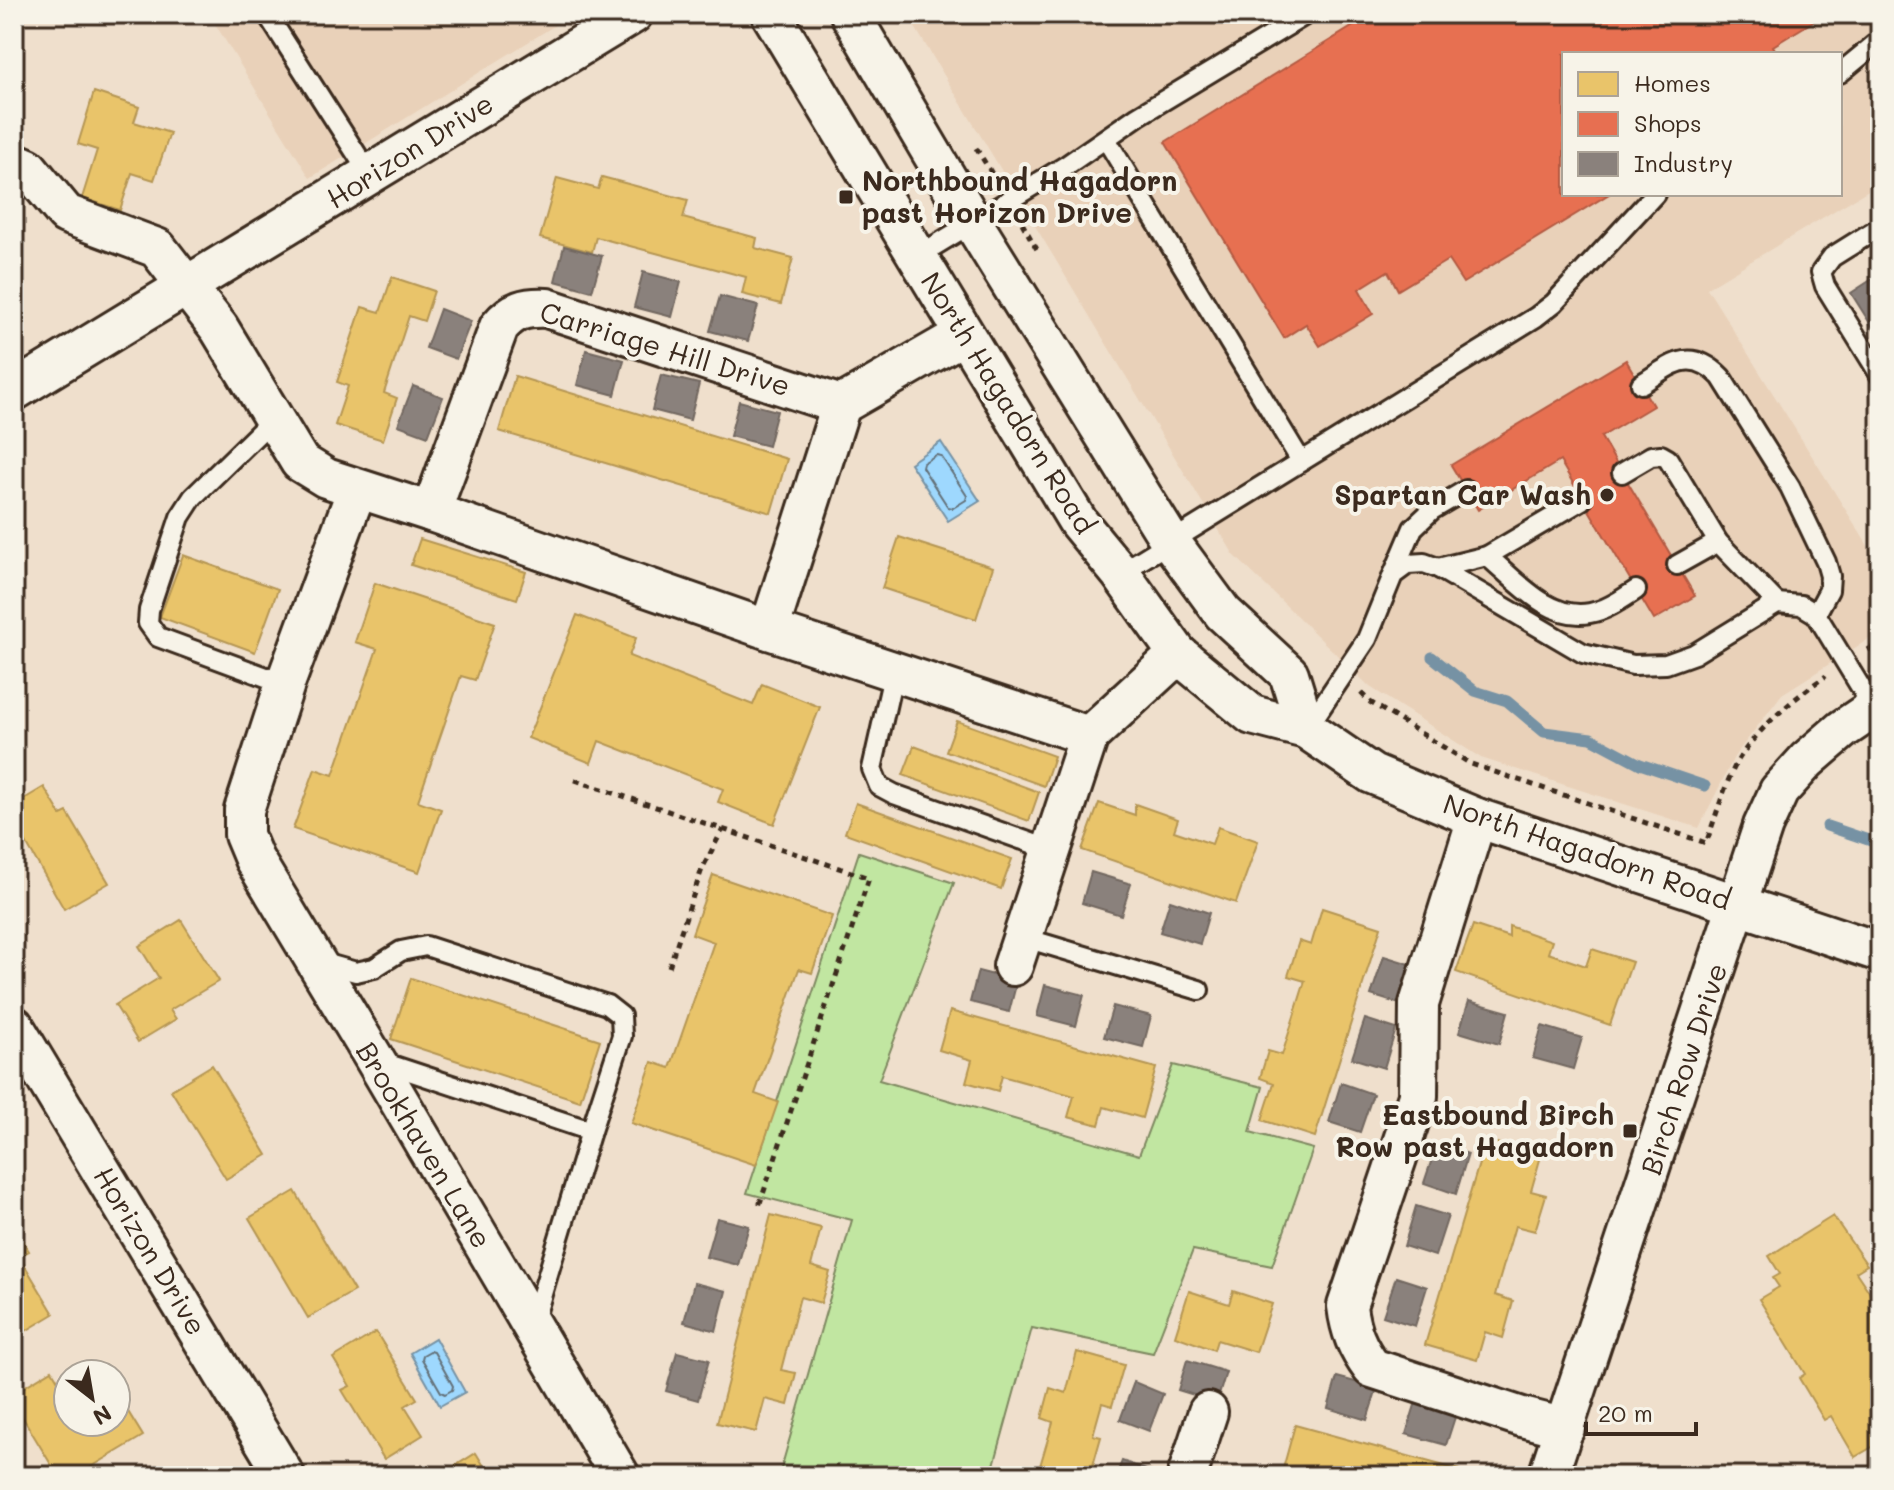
<svg xmlns="http://www.w3.org/2000/svg" width="1894" height="1490" font-family="Mali,sans-serif">
<rect width="100%" height="100%" fill="#efdfcc"/>
<filter id="ink" filterUnits="userSpaceOnUse"><feTurbulence type="fractalNoise" baseFrequency=".0125" numOctaves="2"/><feDisplacementMap in="SourceGraphic" scale="16" xChannelSelector="R" yChannelSelector="G"/><feConvolveMatrix kernelMatrix="1 2 1 2 8 2 1 2 1" color-interpolation-filters="sRGB"/></filter>
<g filter="url(#ink)">
<g fill="#e9d1b9" fill-rule="evenodd">
<path d="M209,14H573L310,178Z"/>
<path d="M907,14H1880V183L1707,288L1880,565V632L1782,694L1734,757L1699,828L1481,758L1370,687L1234,555ZM1564,54H1840V194H1564Z"/>
</g>
<path fill="#c1e6a1" stroke="#7e8860" stroke-width="2" d="M859,852L954,883L879,1080L1139,1155L1173,1065L1263,1087L1250,1132L1313,1149L1272,1266L1193,1250L1153,1353L1032,1328L991,1476H779L852,1220L747,1193Z"/>
<g fill="#9ed8fe" stroke="#7692a4" stroke-width="2">
<path d="M941,442L980,501L948,521L910,463Z"/>
<path d="M435,1338L465,1392L440,1406L410,1353Z"/>
</g>
<g fill="#e9c46a" stroke="#b59653" stroke-width="2">
<path d="M94,92L139,107L134,122L170,133L154,180L132,173L120,210L82,198L97,150L78,144Z"/>
<path d="M602,177L688,200L683,218L757,238L755,248L793,258L781,304L742,294L746,277L596,237L592,252L540,238L557,178L598,189Z"/>
<path d="M392,277L434,291L424,321L409,316L384,393L397,398L383,440L335,425L348,386L337,382L362,307L380,312Z"/>
<path d="M515,376L787,459L771,513L499,431Z"/>
<path d="M899,537L993,567L976,619L882,588Z"/>
<path d="M420,539L526,572L517,599L411,565Z"/>
<path d="M183,555L278,589L255,652L160,617Z"/>
<path d="M375,583L495,623L475,680L461,676L418,801L441,809L419,872L293,829L315,769L333,775L377,649L355,642Z"/>
<path d="M577,615L636,638L629,656L753,705L762,684L820,707L774,824L718,802L723,789L599,741L591,763L528,738Z"/>
<path d="M957,721L1054,756L1044,786L946,751Z"/>
<path d="M914,746L1039,792L1029,821L903,775Z"/>
<path d="M44,787L61,815L67,812L109,883L64,909L14,822V805Z"/>
<path d="M856,803L1012,859L1001,889L845,833Z"/>
<path d="M1099,803L1135,815V804L1178,819L1174,831L1212,844L1218,827L1258,841L1236,903L1082,850Z"/>
<path d="M713,875L832,916L812,973L799,969L755,1094L778,1102L756,1165L631,1123L652,1062L670,1068L714,942L692,934Z"/>
<path d="M1322,908L1381,927L1315,1137L1262,1120L1274,1083L1260,1078L1268,1051L1282,1055L1305,981L1288,976L1299,941L1311,945Z"/>
<path d="M181,920L219,981L170,1010L176,1019L138,1042L115,1005L159,978L139,946Z"/>
<path d="M1473,925L1509,937V926L1552,941L1548,953L1586,966L1592,949L1632,962L1610,1025L1456,972Z"/>
<path d="M411,978L600,1040L580,1101L391,1039Z"/>
<path d="M950,1011L1156,1068L1142,1118L1104,1107L1099,1125L1068,1117L1074,1096L1002,1076L998,1091L966,1082L972,1060L939,1050Z"/>
<path d="M212,1065L267,1155L226,1179L171,1090Z"/>
<path d="M1486,1140L1541,1156L1531,1191L1546,1195L1535,1231L1515,1226L1495,1295L1513,1301L1503,1338L1485,1332L1477,1360L1425,1345Z"/>
<path d="M295,1191L354,1291L308,1318L249,1218Z"/>
<path d="M771,1215L821,1228L811,1266L830,1272L821,1303L800,1297L781,1370L796,1373L788,1405L765,1399L756,1432L717,1423Z"/>
<path d="M1833,1216L1867,1265L1856,1272L1880,1308V1448L1876,1445L1855,1457L1831,1416L1824,1420L1799,1378L1805,1374L1759,1299L1779,1287L1773,1278L1780,1274L1769,1256Z"/>
<path d="M14,1226L29,1251L19,1256L54,1314L14,1338Z"/>
<path d="M1189,1291L1229,1304L1233,1291L1272,1304L1256,1352L1217,1340L1214,1350L1175,1336Z"/>
<path d="M376,1332L417,1399L405,1406L423,1435L384,1459L342,1390L350,1386L333,1358Z"/>
<path d="M1077,1352L1124,1365L1112,1406L1102,1403L1093,1435L1101,1437L1090,1476H1037L1053,1422L1042,1418L1050,1388L1066,1393Z"/>
<path d="M52,1370L68,1397V1422H116V1399L119,1397L143,1436L76,1476H58L14,1403V1393Z"/>
<path d="M1295,1425L1459,1470L1457,1476H1281Z"/>
<path d="M476,1453L490,1476H439Z"/>
</g>
<g fill="#e76f51" stroke="#b35a42" stroke-width="2">
<path d="M1373,14H1825L1773,46L1778,54H1564V194H1609L1463,283L1448,260L1398,290L1388,271L1359,289L1373,314L1320,346L1306,324L1284,338L1165,142Z"/>
<path d="M1626,360L1653,406L1601,437L1695,596L1654,620L1560,461L1478,510L1451,465Z"/>
</g>
<g fill="#8a817c" stroke="#726760" stroke-width="2">
<path d="M564,246L602,256L592,291L555,281Z"/>
<path d="M643,272L681,282L672,317L634,307Z"/>
<path d="M1880,274V339L1851,293Z"/>
<path d="M720,296L758,306L748,341L710,331Z"/>
<path d="M440,309L471,321L456,359L426,348Z"/>
<path d="M586,350L624,360L615,395L577,385Z"/>
<path d="M661,375L699,384L690,420L652,410Z"/>
<path d="M413,386L443,397L428,436L398,425Z"/>
<path d="M739,401L777,411L768,446L730,436Z"/>
<path d="M1091,872L1131,884L1121,915L1082,903Z"/>
<path d="M1170,900L1209,913L1200,944L1160,932Z"/>
<path d="M1384,956L1416,966L1403,1005L1371,995Z"/>
<path d="M978,971L1017,981L1009,1012L970,1002Z"/>
<path d="M1045,985L1084,995L1076,1026L1037,1016Z"/>
<path d="M1469,1001L1508,1012L1499,1044L1459,1032Z"/>
<path d="M1113,1006L1151,1016L1143,1047L1104,1037Z"/>
<path d="M1365,1019L1396,1029L1384,1068L1352,1058Z"/>
<path d="M1542,1026L1582,1038L1573,1069L1533,1058Z"/>
<path d="M1341,1083L1373,1094L1360,1132L1329,1122Z"/>
<path d="M1437,1144L1468,1154L1456,1194L1424,1183Z"/>
<path d="M1416,1206L1448,1216L1435,1256L1404,1246Z"/>
<path d="M717,1218L749,1226L738,1265L706,1257Z"/>
<path d="M1396,1277L1427,1287L1415,1326L1383,1316Z"/>
<path d="M694,1283L726,1291L716,1331L684,1322Z"/>
<path d="M677,1352L709,1360L698,1400L666,1391Z"/>
<path d="M1187,1360L1226,1372L1217,1402L1178,1390Z"/>
<path d="M1337,1377L1377,1388L1367,1420L1328,1408Z"/>
<path d="M1134,1382L1163,1394L1149,1431L1120,1420Z"/>
<path d="M1416,1402L1456,1414L1446,1445L1406,1434Z"/>
<path d="M1122,1461L1152,1472L1150,1476H1116Z"/>
</g>
<g fill="none" stroke-linecap="round" stroke-linejoin="round">
<g stroke="#637078" stroke-width="2">
<path d="M936,455L941,456L967,496L966,500L953,508L948,507L922,467L923,463Z"/>
<path d="M430,1351L434,1352L453,1386L452,1390L445,1394L441,1392L422,1359L423,1355Z"/>
</g>
<g stroke="#7692a4" stroke-width="11">
<path d="M1432,657L1475,691L1507,701L1544,732L1591,738L1640,764L1705,786"/>
<path d="M1827,826L1880,844"/>
</g>
<defs>
<g id="lane">
<path d="M267,14L370,175"/>
<path d="M1840,73L1880,40"/>
<path d="M1106,139L1301,461"/>
<path d="M1880,227L1832,257L1821,272L1825,286L1880,375"/>
<path d="M916,257L1067,165L1138,116L1307,14"/>
<path d="M1641,384C1671,365 1690,346 1721,377L1790,487L1826,562L1830,576L1829,590L1816,614"/>
<path d="M274,418L193,497L180,517L149,610L148,623L158,637L285,684"/>
<path d="M1622,473L1651,456L1661,455L1668,459L1718,542L1777,603"/>
<path d="M1487,556C1516,580 1549,621 1590,613C1607,610 1622,599 1636,590"/>
<path d="M1677,565L1718,542"/>
<path d="M1438,568L1487,556L1582,500"/>
<path d="M1120,573L1536,317L1554,303L1655,194"/>
<path d="M1393,575L1413,528L1432,510L1466,490"/>
<path d="M894,671L872,769L879,786L894,794L1051,850"/>
<path d="M1308,727L1367,639L1393,575L1408,564L1424,563L1438,568L1583,653L1633,665L1666,664L1694,654L1777,603L1801,605L1816,614L1874,709"/>
<path d="M1022,937L1199,990"/>
<path d="M317,961L356,972L374,968L401,951L426,946L607,1005L621,1016L622,1036L591,1131L379,1061"/>
<path d="M533,1324L591,1131"/>
</g>
<g id="street">
<path d="M771,14L1078,522L1120,573L1178,654L1252,715L1306,729L1372,774L1477,818L1880,952"/>
<path d="M850,14L973,223L1170,541L1223,613L1289,674L1306,729"/>
<path d="M14,162L28,168L66,214L157,248L219,328L300,462L326,478L431,512L499,327C513,310 525,307 547,308L841,405L963,335"/>
<path d="M14,391L633,14"/>
<path d="M357,489L285,684L244,810V835L254,859L375,1060L620,1476"/>
<path d="M431,512L769,630L1089,736"/>
<path d="M769,630L841,405"/>
<path d="M1477,818L1419,1004L1418,1096L1347,1306C1350,1331 1357,1348 1372,1368L1522,1417L1565,1428"/>
<path d="M1013,966L1089,736L1178,654"/>
<path d="M14,1026L285,1476"/>
<path d="M1187,1476L1208,1412"/>
<path d="M1548,1476L1763,826L1779,791L1807,760L1843,729L1880,704"/>
</g>
</defs>
<use href="#lane" stroke="#3b2a1e" stroke-width="24"/>
<use href="#street" stroke="#3b2a1e" stroke-width="44"/>
<g stroke="#3b2a1e" stroke-width="5" stroke-dasharray="6 6" stroke-linecap="butt">
<path d="M976,148L994,177"/>
<path d="M1022,223L1039,253"/>
<path d="M1868,650L1880,643"/>
<path d="M1361,693L1370,702L1471,764L1706,843C1716,817 1724,786 1737,762C1755,731 1796,696 1826,676"/>
<path d="M575,780L869,878L758,1209"/>
<path d="M669,967L702,869L723,829"/>
</g>
<use href="#lane" stroke="#f7f3e8" stroke-width="18"/>
<use href="#street" stroke="#f7f3e8" stroke-width="38"/>
</g>
</g>
<g fill="#3b2a1e" stroke="#f7f3e8" stroke-width="3">
<rect x="838" y="189" width="16" height="16" rx="4"/>
<circle cx="1607" cy="495" r="8"/>
<rect x="1622" y="1123" width="16" height="16" rx="4"/>
</g>
<g text-anchor="middle" stroke-width="8" stroke-linejoin="round" paint-order="stroke">
<g font-size="28" fill="#3b2a1e" stroke="#f7f3e8">
<text transform="translate(410 151) rotate(-32)" y="10">Horizon Drive</text>
<text transform="translate(665 349) rotate(17)" y="10">Carriage Hill Drive</text>
<text transform="translate(1008 403) rotate(58)" y="10">North Hagadorn Road</text>
<text transform="translate(1587 852) rotate(19)" y="10">North Hagadorn Road</text>
<text transform="translate(1684 1069) rotate(-72)" y="10">Birch Row Drive</text>
<text transform="translate(424 1145) rotate(59)" y="10">Brookhaven Lane</text>
<text transform="translate(150 1251) rotate(59)" y="10">Horizon Drive</text>
</g>
<g font-size="28" font-weight="bold" fill="#3b2a1e" stroke="#f7f3e8" text-anchor="end">
<text x="862" y="191" text-anchor="start">Northbound Hagadorn<tspan x="862" dy="32">past Horizon Drive</tspan></text>
<text x="1591" y="505">Spartan Car Wash</text>
<text x="1614" y="1125">Eastbound Birch<tspan x="1614" dy="32">Row past Hagadorn</tspan></text>
</g>
</g>
<rect width="1894" height="1490" fill="none" stroke="#f7f3e8" stroke-width="48"/>
<rect x="24" y="24" width="1846" height="1442" fill="none" stroke="#3b2a1e" stroke-width="3" filter="url(#ink)"/>
<rect x="1562" y="52" width="280" height="144" fill="#f7f3e8" stroke="#aca397" stroke-width="2"/>
<rect x="1578" y="72" width="40" height="24" fill="#e9c46a" stroke="#aca397" stroke-width="2"/>
<text x="1634" y="92" font-size="24" fill="#3b2a1e">Homes</text>
<rect x="1578" y="112" width="40" height="24" fill="#e76f51" stroke="#aca397" stroke-width="2"/>
<text x="1634" y="132" font-size="24" fill="#3b2a1e">Shops</text>
<rect x="1578" y="152" width="40" height="24" fill="#8a817c" stroke="#aca397" stroke-width="2"/>
<text x="1634" y="172" font-size="24" fill="#3b2a1e">Industry</text>
<g transform="translate(92 1398) rotate(149)"><circle r="38" fill="#f7f3e8" stroke="#aca397" stroke-width="2"/>
<path d="M0-6L14 30L0 20L-14 30Z" fill="#3b2a1e"/>
<text y="-12" font-size="22" font-weight="bold" text-anchor="middle" fill="#3b2a1e">N</text>
</g>
<path d="M1586 1422v12h110v-12" fill="none" stroke="#3b2a1e" stroke-width="4"/>
<text x="1598" y="1422" font-size="24" fill="#3b2a1e" stroke="#f7f3e8" stroke-width="6" paint-order="stroke">20 m</text>
</svg>
